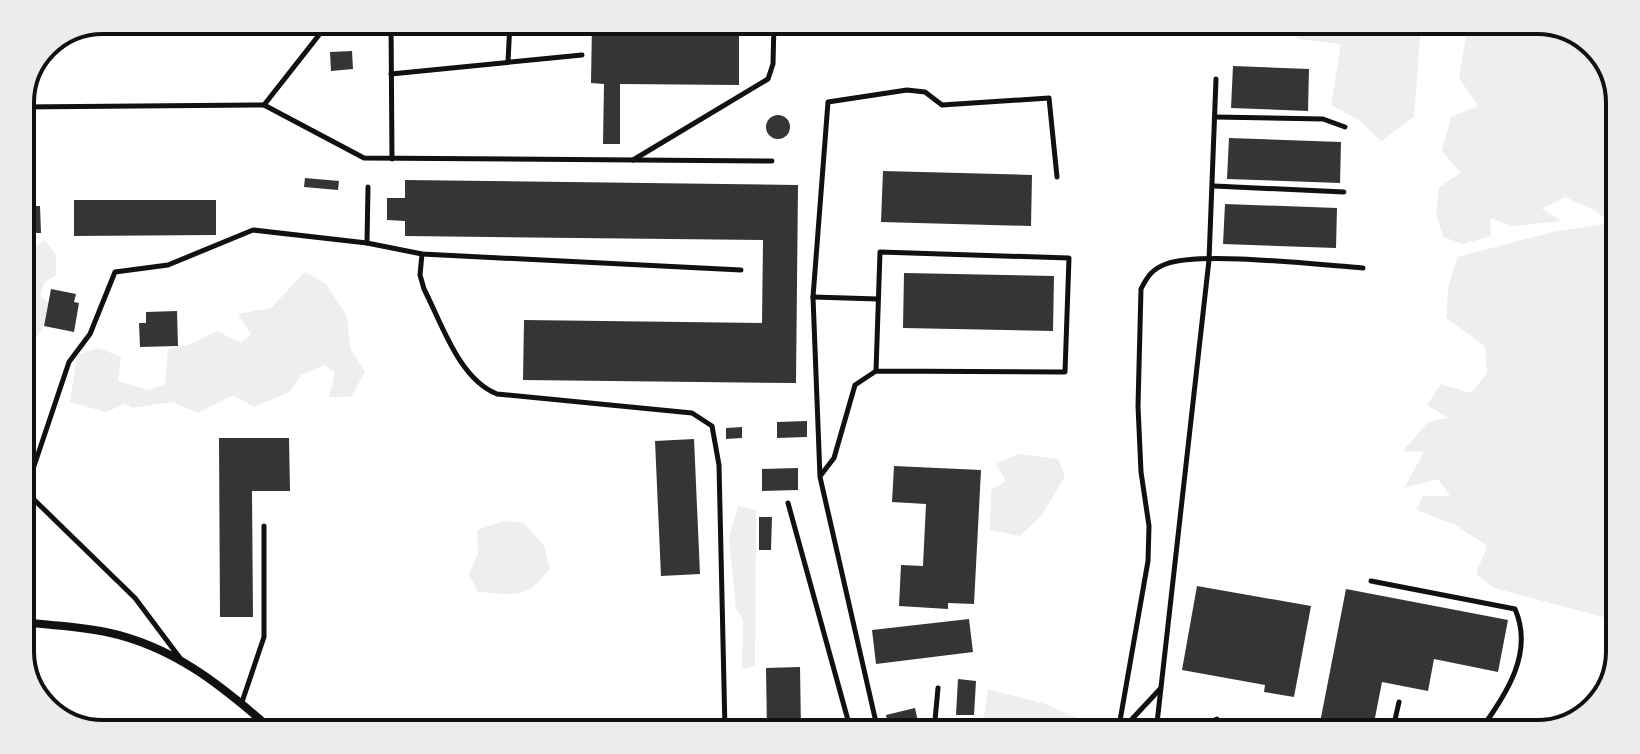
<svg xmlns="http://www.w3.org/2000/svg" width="1640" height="754" font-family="Barlow,sans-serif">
<rect width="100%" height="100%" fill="#fff"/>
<g fill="#eee">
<path d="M1292,25L1421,26L1414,117L1381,141L1359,120L1331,105L1341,44L1297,39Z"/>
<path d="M1468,26H1569L1606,56L1620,97L1614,620L1494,588L1476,574L1487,546L1456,525L1416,510L1423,496H1450L1438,479L1404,488L1424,452L1403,451L1428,422L1448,418L1427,405L1441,384L1471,393L1487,373L1485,346L1446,318L1448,288L1457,257L1553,232L1611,223L1596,211L1565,197L1542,209L1562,221L1513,226L1490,218L1491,236L1463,244L1443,237L1436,214L1439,187L1461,173L1442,151L1451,117L1478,106L1459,78Z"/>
<path d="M20,233H26L23,241L28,252L45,240L56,255V275L45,282L40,296L48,302C45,322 43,335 26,347L20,345Z"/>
<path d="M305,272L326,284L347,316L350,348L365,372L351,397H329L335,372L324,365L301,375L290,392L254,407L233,395L198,413L172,402L132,408L125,404L106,412L70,402L77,355L99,348L121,357L118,381L149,390L165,384L168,349L191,344L217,331L241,343L251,334L238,314L271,308Z"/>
<path d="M1018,454L1058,459L1065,476L1042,515L1020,536L990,530L991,490L1006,481L996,464Z"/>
<path d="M738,506L756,510L755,666L742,669L743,620L736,609L729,538Z"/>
<path d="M504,521L524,523L544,546L550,568C527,601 514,594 478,592L469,574L478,554L477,530Z"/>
<path d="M988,689L1045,704L1098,727L1100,732H994L983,724Z"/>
</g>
<g fill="#353535">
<path d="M592,22L739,25V85L620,84V144H603L604,84L591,83Z"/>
<path d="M352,51L353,69L331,71L330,52Z"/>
<path d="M1233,66L1309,69L1308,111L1231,108Z"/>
<circle cx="778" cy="127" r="12"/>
<path d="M1229,138L1341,142L1340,183L1227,179Z"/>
<path d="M883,171L1032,175L1031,226L881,222Z"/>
<path d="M305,178L339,181L338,190L304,187Z"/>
<path d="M405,180L798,185L796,383L523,380L524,320L762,323L763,240L405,236V221L387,220V198H405Z"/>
<path d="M20,198H27V206H40L41,233H20Z"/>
<path d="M74,200H216V235L74,236Z"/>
<path d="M1225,204L1337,208L1336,248L1223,244Z"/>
<path d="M904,273L1054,276L1053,331L903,328Z"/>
<path d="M51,289L76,294L74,302L79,303L74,332L44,326Z"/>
<path d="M177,311L178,346L140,347L139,323H146V312Z"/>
<path d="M807,421V437L777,438V422Z"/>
<path d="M742,427V438L726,439V428Z"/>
<path d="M219,438H289L290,491H252L253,617H220Z"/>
<path d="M694,439L700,574L661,576L655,441Z"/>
<path d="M894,466L981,470L974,604L948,603V609L899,606L901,565L923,566L926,504L892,502Z"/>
<path d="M798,468V490L762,491V469Z"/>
<path d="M759,517H772L771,550H759Z"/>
<path d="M1197,586L1311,606L1294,697L1264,692L1265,685L1182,670Z"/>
<path d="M1346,589L1508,620L1498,672L1434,659L1428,691L1382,682L1372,733H1318Z"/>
<path d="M969,619L973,652L876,664L872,630Z"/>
<path d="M800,667L801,731H767L766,668Z"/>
<path d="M958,679L976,681L974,715H956Z"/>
<path d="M915,708L920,731H889L886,715Z"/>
<path d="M1260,722L1295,728L1294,733H1258Z"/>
</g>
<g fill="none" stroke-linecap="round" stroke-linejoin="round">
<g stroke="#111" stroke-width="5">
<path d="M391,21L392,159"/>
<path d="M508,62L510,22"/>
<path d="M391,74L582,55"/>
<path d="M264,105L330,21"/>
<path d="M20,107L264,105L364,158L772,161"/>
<path d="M1215,117L1323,119L1345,127"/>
<path d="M633,160L768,79L773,64L774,23"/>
<path d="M1214,186L1344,192"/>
<path d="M368,187L367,243L422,254L741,270"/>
<path d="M422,254L420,275L424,289C442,324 459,379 497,394L692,413L712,426L719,465L725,730"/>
<path d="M813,297L878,299"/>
<path d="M821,475L834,458L855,385L876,371L1065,372L1069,258L880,252L876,371"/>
<path d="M21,487L135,598L180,658"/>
<path d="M21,488L32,472L69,362L90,334L115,272L168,265L253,230L367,243"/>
<path d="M788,503L851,731"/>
<path d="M1371,581L1515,609C1535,655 1504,696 1478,734"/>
<path d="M242,702L264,637V526"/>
<path d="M878,731L820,477L813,297L828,102L907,90L925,92L942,105L1049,98L1057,177"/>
<path d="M934,731L938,688"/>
<path d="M1118,732L1148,561L1149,526L1141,472L1138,406L1141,289C1147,277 1152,269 1166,264C1200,251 1320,265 1363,268"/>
<path d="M1120,732L1160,689"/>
<path d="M1156,732L1209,260L1216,79"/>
<path d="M1190,732L1217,719"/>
<path d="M1392,733L1399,702"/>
</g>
<path stroke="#111" stroke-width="8" d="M20,622C49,625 78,626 106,632C173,646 221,685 270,728"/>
</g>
<path d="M0 0H1640V754H0ZM103 34H1537A69 69 0 0 1 1606 103V651A69 69 0 0 1 1537 720H103A69 69 0 0 1 34 651V103A69 69 0 0 1 103 34Z" fill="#ececec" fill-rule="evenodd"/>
<path fill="none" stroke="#111" stroke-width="4" d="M103 34H1537A69 69 0 0 1 1606 103V651A69 69 0 0 1 1537 720H103A69 69 0 0 1 34 651V103A69 69 0 0 1 103 34Z"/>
</svg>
